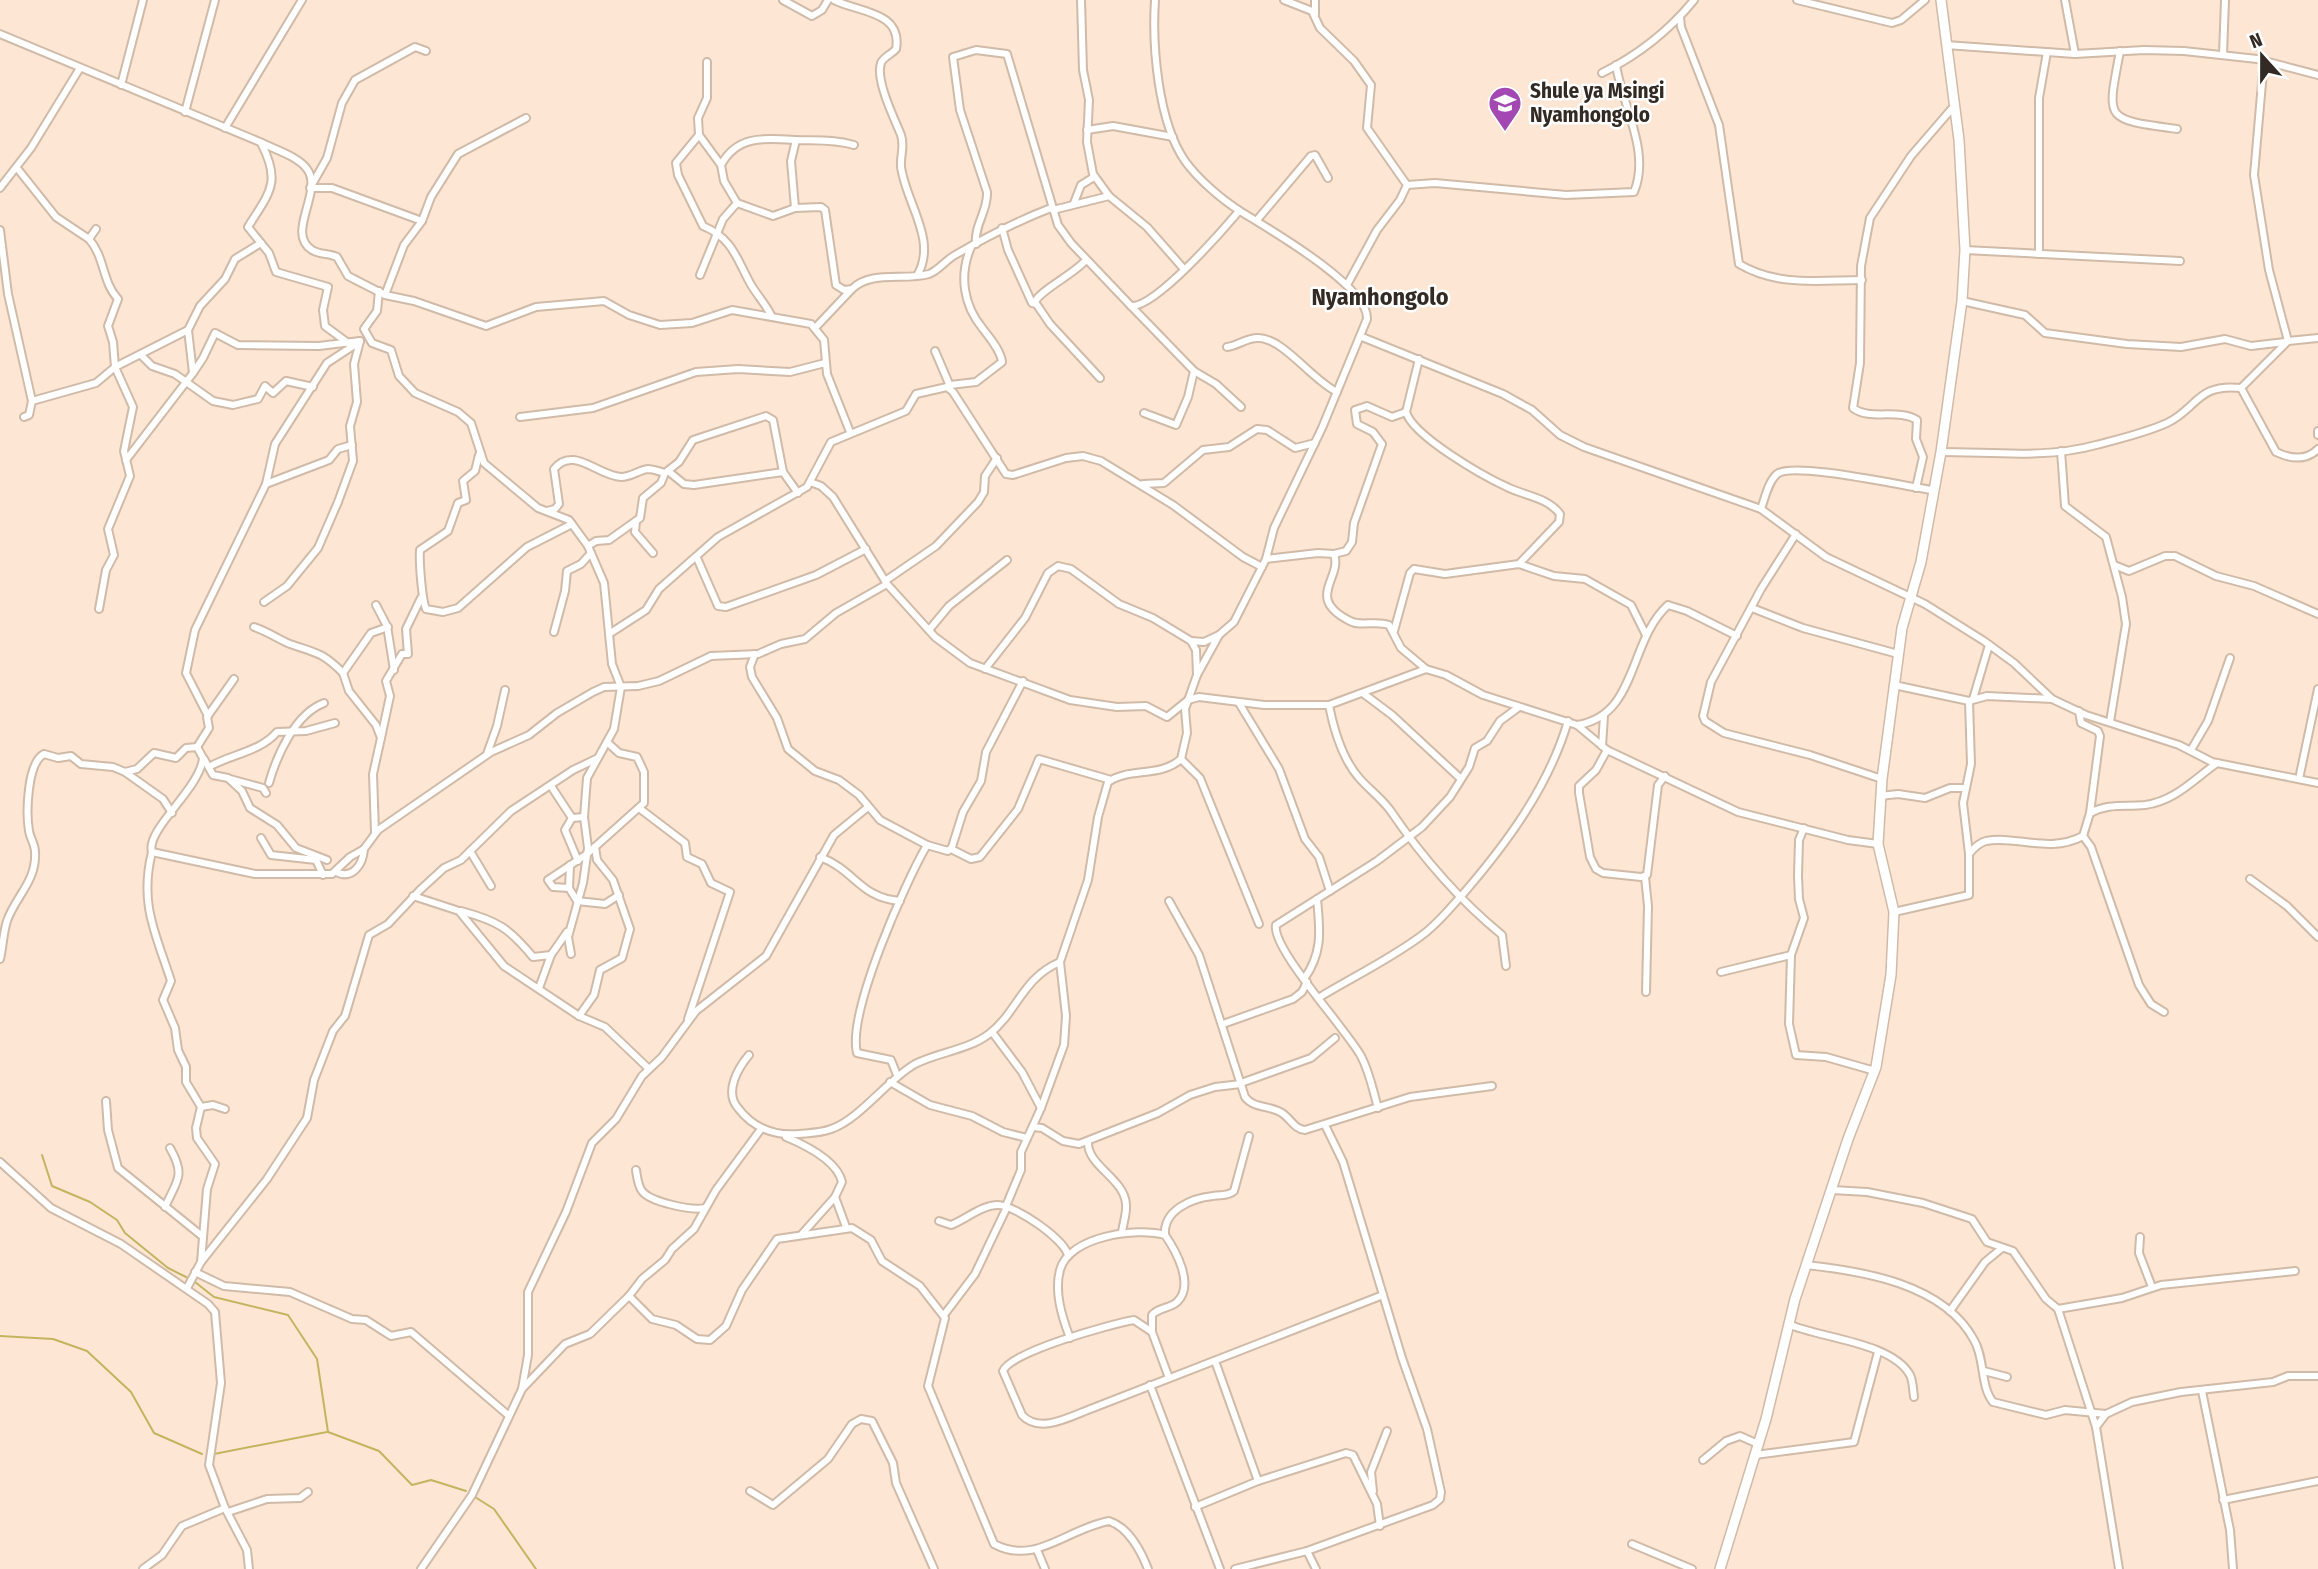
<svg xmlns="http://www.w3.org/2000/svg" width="2318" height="1569" font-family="'Fira Sans Condensed',sans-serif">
<rect width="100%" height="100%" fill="#fde6d4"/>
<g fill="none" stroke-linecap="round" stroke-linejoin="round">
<g stroke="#c3b55f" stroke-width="2">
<path d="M42,1155L52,1186L90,1202L117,1220L125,1233L168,1268L190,1279"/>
<path d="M195,1282L214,1297L288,1315L317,1359L328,1432L379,1451L412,1485L431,1480L466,1491"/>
<path d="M0,1336L53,1339L87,1351L131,1392L154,1433L202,1454"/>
<path d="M214,1454L327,1432"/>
<path d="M475,1497L494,1509L536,1569"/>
</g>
<defs>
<g id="street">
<path d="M783,0L812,16L822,10L828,0"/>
<path d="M834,0C857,12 903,11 896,49C892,54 883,57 881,63C875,80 895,120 901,135C905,147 900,155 901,167C906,203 937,239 918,274"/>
<path d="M1081,0L1083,70L1089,100L1087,142L1093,174L1109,196L1147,227L1183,268"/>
<path d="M1284,0L1312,11L1320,28L1354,61L1371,85L1367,128L1407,185L1400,200L1377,230L1347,285"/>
<path d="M1797,0L1892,23L1901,20L1925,0"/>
<path d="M2065,0L2075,54"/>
<path d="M1315,14V0"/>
<path d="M1680,17L1681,27L1719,125L1739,264C1778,287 1819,280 1862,280"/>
<path d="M0,34L260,142C273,149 298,156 307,169C324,192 285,233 312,250C320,255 329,253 337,257L348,276L385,295L414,301L486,326L536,307L604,301L629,315L660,325L692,323L732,310L811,324L824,340L827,374L850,432"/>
<path d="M1946,45L2075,54L2144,50L2184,51L2257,59L2318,75"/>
<path d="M2120,51C2107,121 2103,119 2177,129"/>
<path d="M2223,55L2225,0"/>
<path d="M2264,60L2254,175L2269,270L2288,341"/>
<path d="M707,62V98L698,118L699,135L676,163L678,175L703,226C732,238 736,257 750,283C756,294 765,303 771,315"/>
<path d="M1602,73C1638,55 1668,32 1694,0"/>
<path d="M121,85L143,0"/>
<path d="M185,112L215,0"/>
<path d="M225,128L302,0"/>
<path d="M1087,130L1113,126L1173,137"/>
<path d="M699,135L721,165"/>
<path d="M796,140L791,161L795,208L821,207L825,210L836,285L844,290L852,289C871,270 904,281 929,274C938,271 946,260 955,255C986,237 1017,221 1051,208"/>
<path d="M261,143C282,183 269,193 248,227L269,253L276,272L328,287L323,310L325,326L348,343"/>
<path d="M17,168L56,217L89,239"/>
<path d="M1407,185L1435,183L1566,195L1634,192C1651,152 1622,105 1616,65"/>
<path d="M0,188L31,148L80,68"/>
<path d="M737,203L773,216L795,208"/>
<path d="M1074,203L1081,185L1094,177"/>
<path d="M1053,210L1109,196"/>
<path d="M1257,220L1311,156L1315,155L1328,178"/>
<path d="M422,221L332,188H310L327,158L342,103L355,80L415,47L426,51"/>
<path d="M1002,228L1008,250L1032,303L1036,304"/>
<path d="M0,230L8,294L32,401"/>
<path d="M976,244C974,225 988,211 987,192L960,110L953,57L976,50L1007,54L1058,225L1071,243L1131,306C1155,308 1223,230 1239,211"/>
<path d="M1965,250L2180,261"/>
<path d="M2039,254V98L2047,52"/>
<path d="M1086,260C1074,274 1039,291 1035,302L1050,324L1100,378"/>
<path d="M700,275L723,219L737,203L724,181L721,165C737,135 765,138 794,140C814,141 833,139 854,145"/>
<path d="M379,291L377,311L364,329L372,343L391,350L399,376L415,393L458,412L471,423L484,463L538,508L569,520L588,546L604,583L612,664L621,687L614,729L587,778L584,817L588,848L583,883L568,937L571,954"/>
<path d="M385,295L404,245L422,221L431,197L458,154L526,118"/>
<path d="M1962,301L2025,315L2045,333L2127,344L2181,347L2225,339L2251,346L2285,342"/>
<path d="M1131,306L1194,371L1188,397L1176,425L1144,413"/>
<path d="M816,327L851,290"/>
<path d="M1362,337L1503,394L1532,410L1560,435L1584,447L1761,509L1826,557L1925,604L1984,641L2014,663L2052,699L2086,715L2179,745L2212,762L2318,783"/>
<path d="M1227,347C1238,346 1247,337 1259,338C1284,339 1312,380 1337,392"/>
<path d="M935,351L950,386"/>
<path d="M141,355L152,366L175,374L213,401L233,405L258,399L265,386L273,393L286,381L313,387"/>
<path d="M1419,359L1406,412C1413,436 1483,476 1507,487C1525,496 1547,497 1560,514L1559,522L1519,564"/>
<path d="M1194,371L1216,384L1241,407"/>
<path d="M193,373L203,358L215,333L238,345L319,346L360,341"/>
<path d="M950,385L976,382L1002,362C1001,351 990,338 983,329C963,305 959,275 971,247"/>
<path d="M2241,388L2276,452C2291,459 2306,461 2318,449"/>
<path d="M24,417L29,415L32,401L96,383L115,367L113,342L108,326L118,299C102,282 105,257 89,239L96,229"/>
<path d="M520,417L593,408L696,372L738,369L790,372L825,363"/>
<path d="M2318,431V435"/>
<path d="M2061,451L2065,506L2106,537L2122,597L2126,624L2110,722"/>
<path d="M1941,452C1992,452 2045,459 2096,445C2119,439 2145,433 2167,423C2197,409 2197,383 2241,388L2288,341L2318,338"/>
<path d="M479,455L475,471L463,481L466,500L458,503L448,531L420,550C419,561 422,600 426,609L443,612L458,608L527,547L572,524"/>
<path d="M126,460L193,373L188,330"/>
<path d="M668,471L684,484L694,485L783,472"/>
<path d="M810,482L821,486L833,497L887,584"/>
<path d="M266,484L275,444L327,363L359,342"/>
<path d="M1143,484L1164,483L1203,450L1229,447L1257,429L1267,430L1295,448L1315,443"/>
<path d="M1916,488L1923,457L1916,439L1917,420C1898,408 1870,421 1853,408L1860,363L1861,266L1870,218L1911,156L1955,105"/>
<path d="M1761,509C1765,498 1768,482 1777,474C1792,461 1907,487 1933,490"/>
<path d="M547,511L555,509L559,504L554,469C573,445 598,476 621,477C631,477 639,470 648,469C654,469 660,472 665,473L679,462L693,440L766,416L773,420L783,472L798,493"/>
<path d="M636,521L635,532L653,553"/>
<path d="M1796,534L1761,589L1711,682L1703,716L1705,721L1724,733L1810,755L1882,779"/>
<path d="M588,546L596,541L609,540L640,518L643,498L661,483L665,473"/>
<path d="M1334,554L1346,551L1352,542L1354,523L1382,444L1373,432L1357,424L1355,410L1367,406L1392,417L1406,412"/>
<path d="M697,558L718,606L726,607L816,575L866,549"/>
<path d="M1266,559L1318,553L1334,554C1343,578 1304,598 1350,621C1361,627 1376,620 1389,625L1401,648L1426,669"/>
<path d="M2114,565L2129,571L2165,556H2175L2216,576L2254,586L2318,614"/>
<path d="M885,581L936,546L978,502L984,492L985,476L997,458"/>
<path d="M264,602L287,586L318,548L338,502L353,461L350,426L357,402L354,364L360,341"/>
<path d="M376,605L387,626L394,670"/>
<path d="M1752,608L1803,628L1898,654"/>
<path d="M99,609L106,570L114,555L108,529L130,476L124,451L133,407L115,367L188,330L200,306L225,279L235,259L261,243"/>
<path d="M254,627C267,631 278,639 290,644C316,653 322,652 343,673"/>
<path d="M929,630L949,606L1007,560"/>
<path d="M1394,631L1410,573L1414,569L1445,574L1519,564L1554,576L1585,579L1631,605L1646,635"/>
<path d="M554,632L565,591L567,571L581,564L591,553"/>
<path d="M609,634L646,610L659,589L718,537L807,487L831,442L906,411L916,394L947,387L953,392L1006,474L1013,475L1066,458L1083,456L1101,461L1173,505L1243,557L1262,567"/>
<path d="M1191,641L1204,642L1219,635"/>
<path d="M755,654L750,667L752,677L777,718L788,749L815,771L839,780L859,795L880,820L927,845L948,851L952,847L963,812L981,781L986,752L1023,681"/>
<path d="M985,669L1025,618L1048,573L1058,566L1071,569L1119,604L1153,618L1191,641L1196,650L1197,675"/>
<path d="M1894,685L1969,701L1987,696L2052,699"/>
<path d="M1364,694L1392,715L1461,779"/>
<path d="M1973,699L1989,645"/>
<path d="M1239,703L1279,769L1305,839L1319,857L1330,891"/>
<path d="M1329,705C1334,731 1342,759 1360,779C1370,790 1381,798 1390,810C1422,857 1458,899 1502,935L1506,966"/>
<path d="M208,716L186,673L195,630L266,484L329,460L338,449L352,445"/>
<path d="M1577,725C1638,716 1628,641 1668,605L1687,611L1737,636"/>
<path d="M381,738L390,696L386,681L402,654H408L406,629L421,598"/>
<path d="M608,743L619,753L637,757L644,772V803L587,854L548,880L553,887L569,888L577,901L605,904L619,895"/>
<path d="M1602,746L1604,716"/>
<path d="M197,747L209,728L207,717L234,679"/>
<path d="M1607,750L1596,770L1579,786V793L1590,857L1596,869L1603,873L1641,877L1647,875L1658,785L1665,776"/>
<path d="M2191,750L2208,721L2230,658"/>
<path d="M487,754L497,726L505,690"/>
<path d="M204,759L213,775L228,778L242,791L250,808L277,825L296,848L327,860"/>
<path d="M1181,759L1200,778L1259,924"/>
<path d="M209,767C231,754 260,752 277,732L306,731L335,723"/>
<path d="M125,772L163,799L172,813"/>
<path d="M230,779L263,788L266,793"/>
<path d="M2299,779L2318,689"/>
<path d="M269,783C277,755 295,714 324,703"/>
<path d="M551,786L572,818L584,817"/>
<path d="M1880,796L1898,794L1925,798L1950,788H1964"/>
<path d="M639,808L685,843L687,857L702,864L711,883L730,892L688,1019"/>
<path d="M2090,813C2109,803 2124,807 2145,805C2175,801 2193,780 2217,763"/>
<path d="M572,818L565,830L578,861"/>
<path d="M375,832L373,774L381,738L376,725L349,691L343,673L371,633L388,627"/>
<path d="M2083,836L2091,847L2139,985L2151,1004L2164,1012"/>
<path d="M261,838L271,855L316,860L323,875"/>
<path d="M951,849L971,859L980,857L1018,809L1039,759L1111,780"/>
<path d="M470,851L491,886"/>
<path d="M152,852C139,904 156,934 171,981L163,1000L175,1028L178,1050L186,1067V1082L201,1107L196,1128L197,1138L215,1164L207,1189L201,1262"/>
<path d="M1969,854C1973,849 1978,843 1986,841C2016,835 2049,854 2083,836L2090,813L2100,736L2098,731L2081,723L2079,711"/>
<path d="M820,857C855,870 860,898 900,901"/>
<path d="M336,872C352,880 363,865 364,849"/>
<path d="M1645,877L1648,906L1646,992"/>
<path d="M2250,879L2287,906L2318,937"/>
<path d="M569,888L570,865"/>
<path d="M413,896L459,911L504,966L579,1016L605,1027L648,1068"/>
<path d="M1169,901L1199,955L1245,1097C1254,1109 1270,1105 1282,1113C1291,1119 1294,1129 1305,1130L1410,1097L1492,1086"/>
<path d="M461,911C498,921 509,928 533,957L551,955L567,932"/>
<path d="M1894,912L1969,895V854L1963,803L1971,764L1969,701"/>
<path d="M1791,955L1789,1024L1796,1055L1826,1057L1875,1071"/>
<path d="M0,959C3,947 3,933 7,921C15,897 37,881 35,852C35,844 30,838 29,831C26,813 27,763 44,754L58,758L71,756L81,764L113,767L125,772L137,769L154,753L176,758L186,748L197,747L203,758C200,789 145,830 152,852L255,874H332L350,857L364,849L378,830L491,752L529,735L557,713L593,692L604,687L638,686L659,681L711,656L758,654L781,644L805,639L836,613L887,584L935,637L970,663L1070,700L1117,707L1146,706L1167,717L1188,700L1199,697L1264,705H1329L1426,669L1446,675L1483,695L1577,725L1607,750L1738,812L1848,840L1878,844"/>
<path d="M1721,972L1791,955L1804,918L1799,899L1798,876L1799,840L1804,828"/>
<path d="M1304,979C1323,953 1320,930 1317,899"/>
<path d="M539,988L551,955"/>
<path d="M1320,997C1353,977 1390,959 1421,936C1438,924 1449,909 1463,894C1507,843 1549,786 1568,721"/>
<path d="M579,1016L594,995L600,970L622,958L630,929L613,880L597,860L595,847"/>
<path d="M1223,1024L1293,999L1302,992L1307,982"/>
<path d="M992,1032L1022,1072L1041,1108"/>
<path d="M749,1055C738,1068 724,1092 738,1108C753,1128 775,1136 799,1134C809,1133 821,1133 831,1129C860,1119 887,1080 915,1064C939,1052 968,1050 989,1034C1017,1013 1022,978 1060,962"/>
<path d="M897,1075L891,1060L857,1053C847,1013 905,883 927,845"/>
<path d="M890,1082L930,1105L972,1116L1003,1132L1027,1138"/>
<path d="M1241,1083L1311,1058L1335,1038"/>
<path d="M106,1101L108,1130L118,1168L202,1236"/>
<path d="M201,1107L213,1105L225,1109"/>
<path d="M1378,1108C1373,1091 1370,1073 1361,1056C1346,1029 1271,948 1276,925L1377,861L1422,827L1450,797L1469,767L1475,748L1487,741L1500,721L1519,707"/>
<path d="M1033,1127L1042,1128L1063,1141L1079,1144L1158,1113L1190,1095L1215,1087L1241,1084"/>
<path d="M786,1137C805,1145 837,1160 842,1182L835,1197L846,1227"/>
<path d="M1088,1142C1087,1166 1124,1178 1126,1204C1127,1213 1123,1224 1122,1232"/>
<path d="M0,1162L51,1208L121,1244L208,1304L215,1312L221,1383L209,1465L225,1508L247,1550L249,1569"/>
<path d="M636,1170C637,1177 638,1186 642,1191C650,1202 692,1211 705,1208"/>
<path d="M1832,1190L1867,1192L1923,1203L1972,1219L1987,1242L2013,1251L2046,1299L2058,1309L2096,1427L2119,1569"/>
<path d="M1006,1206L1021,1170V1152L1041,1108L1064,1045L1066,1016L1060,962L1088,880L1098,817L1108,782C1129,767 1160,778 1181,759L1187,733L1185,709L1197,675L1219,635L1234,622L1266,559L1274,528L1322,428L1367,319C1369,286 1267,228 1240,211C1221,199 1198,179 1185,161C1158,122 1152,46 1155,0"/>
<path d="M165,1207C177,1180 186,1176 170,1148"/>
<path d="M939,1221L951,1225C966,1219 982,1205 998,1205C1015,1205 1066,1240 1068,1256"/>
<path d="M802,1234L835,1197"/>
<path d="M1165,1235C1163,1210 1192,1198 1213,1196C1221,1194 1227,1197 1234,1191L1249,1136"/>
<path d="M2140,1237L2139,1253L2152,1287"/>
<path d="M1806,1265C1863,1271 1944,1284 1974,1340C1985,1358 1980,1386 1993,1402L2046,1415L2065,1410L2106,1414"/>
<path d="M195,1272L224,1286L290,1292L352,1319L366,1320L391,1336L411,1332L508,1415"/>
<path d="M187,1288L201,1262L267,1179L307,1118L314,1080L333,1031L345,1016L369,935L388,924L420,890L444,868L461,860L511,811L573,770L596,759"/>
<path d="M629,1296L652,1319L676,1325L697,1339L710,1340L726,1326L742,1290L777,1239L852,1228L871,1240L882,1261L920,1286L945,1318L928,1386L994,1544C1035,1566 1066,1529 1109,1521C1128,1527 1141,1551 1148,1569"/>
<path d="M2058,1309L2122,1298L2161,1285L2295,1271"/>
<path d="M1950,1311L1985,1262L2002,1248"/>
<path d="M944,1315L975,1274L1007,1207"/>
<path d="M1788,1324C1819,1338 1892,1342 1910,1375C1913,1381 1913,1390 1914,1397"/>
<path d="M1070,1338C1062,1317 1054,1292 1060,1270C1069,1236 1137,1227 1165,1235C1176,1251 1195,1285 1177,1302C1169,1309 1159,1307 1152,1315V1332"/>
<path d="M1215,1361L1258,1481"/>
<path d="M1984,1371L2007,1377"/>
<path d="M1169,1378L1152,1332L1134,1320C1111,1324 1010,1352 1003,1371L1022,1415C1040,1435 1073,1415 1093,1408L1383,1295"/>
<path d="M1150,1385L1220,1569"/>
<path d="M522,1389L528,1355V1292L566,1212L592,1143L616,1119L642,1076L662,1057L696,1011L766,956L834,835L868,807"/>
<path d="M2202,1391L2230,1530L2233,1569"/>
<path d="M2096,1427L2106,1414L2132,1402L2181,1392L2273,1382L2288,1376H2318"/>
<path d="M1755,1455L1854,1442L1878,1352"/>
<path d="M1703,1460L1726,1441L1740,1436L1758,1444"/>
<path d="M750,1491L773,1505L828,1459L852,1424L861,1419L872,1421L893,1463L896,1483L934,1569"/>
<path d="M1373,1491L1371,1472L1387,1431"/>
<path d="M2223,1500L2318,1481"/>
<path d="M1195,1507L1258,1481L1346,1453L1353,1455L1377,1504L1380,1526"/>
<path d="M228,1512L267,1499L300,1498L308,1492"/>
<path d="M1632,1544L1692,1569"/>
<path d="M1037,1550L1045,1569"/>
<path d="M1307,1551L1316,1569"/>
<path d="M143,1569L162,1555L182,1526L225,1508"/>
<path d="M421,1569L472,1495L522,1389L565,1344L590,1334L629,1296L642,1279L665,1260L672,1249L694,1229L716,1190L761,1129"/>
<path d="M1235,1569L1307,1551L1433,1505L1440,1499L1441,1492L1427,1429L1402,1358L1343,1162L1325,1125"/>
</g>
<path id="secondary" d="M1720,1569L1766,1419L1795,1299L1848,1139L1876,1067L1891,975L1894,912L1878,844L1882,779L1902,628L1921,562L1941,452L1962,301L1965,250L1959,140L1941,0"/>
</defs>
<use href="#street" stroke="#d0baa8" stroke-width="10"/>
<use href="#secondary" stroke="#d0baa8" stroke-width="12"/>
<use href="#street" stroke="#fff" stroke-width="6"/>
<use href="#secondary" stroke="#fff" stroke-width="9"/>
</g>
<defs>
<symbol id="school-pin" viewBox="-11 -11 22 30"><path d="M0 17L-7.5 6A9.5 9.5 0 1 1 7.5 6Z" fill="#a348b3" stroke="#fff"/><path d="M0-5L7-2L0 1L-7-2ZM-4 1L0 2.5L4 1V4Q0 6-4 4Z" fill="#fff"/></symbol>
</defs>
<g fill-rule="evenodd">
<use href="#school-pin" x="1486" y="84" width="38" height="52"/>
</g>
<g text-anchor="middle" stroke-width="5" stroke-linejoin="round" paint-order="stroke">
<g font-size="21" font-weight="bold" fill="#322a23" stroke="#fff" text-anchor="start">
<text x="1530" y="98">Shule ya Msingi<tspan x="1530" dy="24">Nyamhongolo</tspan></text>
</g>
<g font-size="24" font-weight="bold" fill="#322a23" stroke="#fff">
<text x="1380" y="305">Nyamhongolo</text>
</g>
</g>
<g transform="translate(2262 56) rotate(339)" stroke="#ffffff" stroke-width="5" paint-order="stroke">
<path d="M0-5L12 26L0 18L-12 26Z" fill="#322a23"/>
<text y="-10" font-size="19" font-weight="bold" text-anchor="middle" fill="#322a23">N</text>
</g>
</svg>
